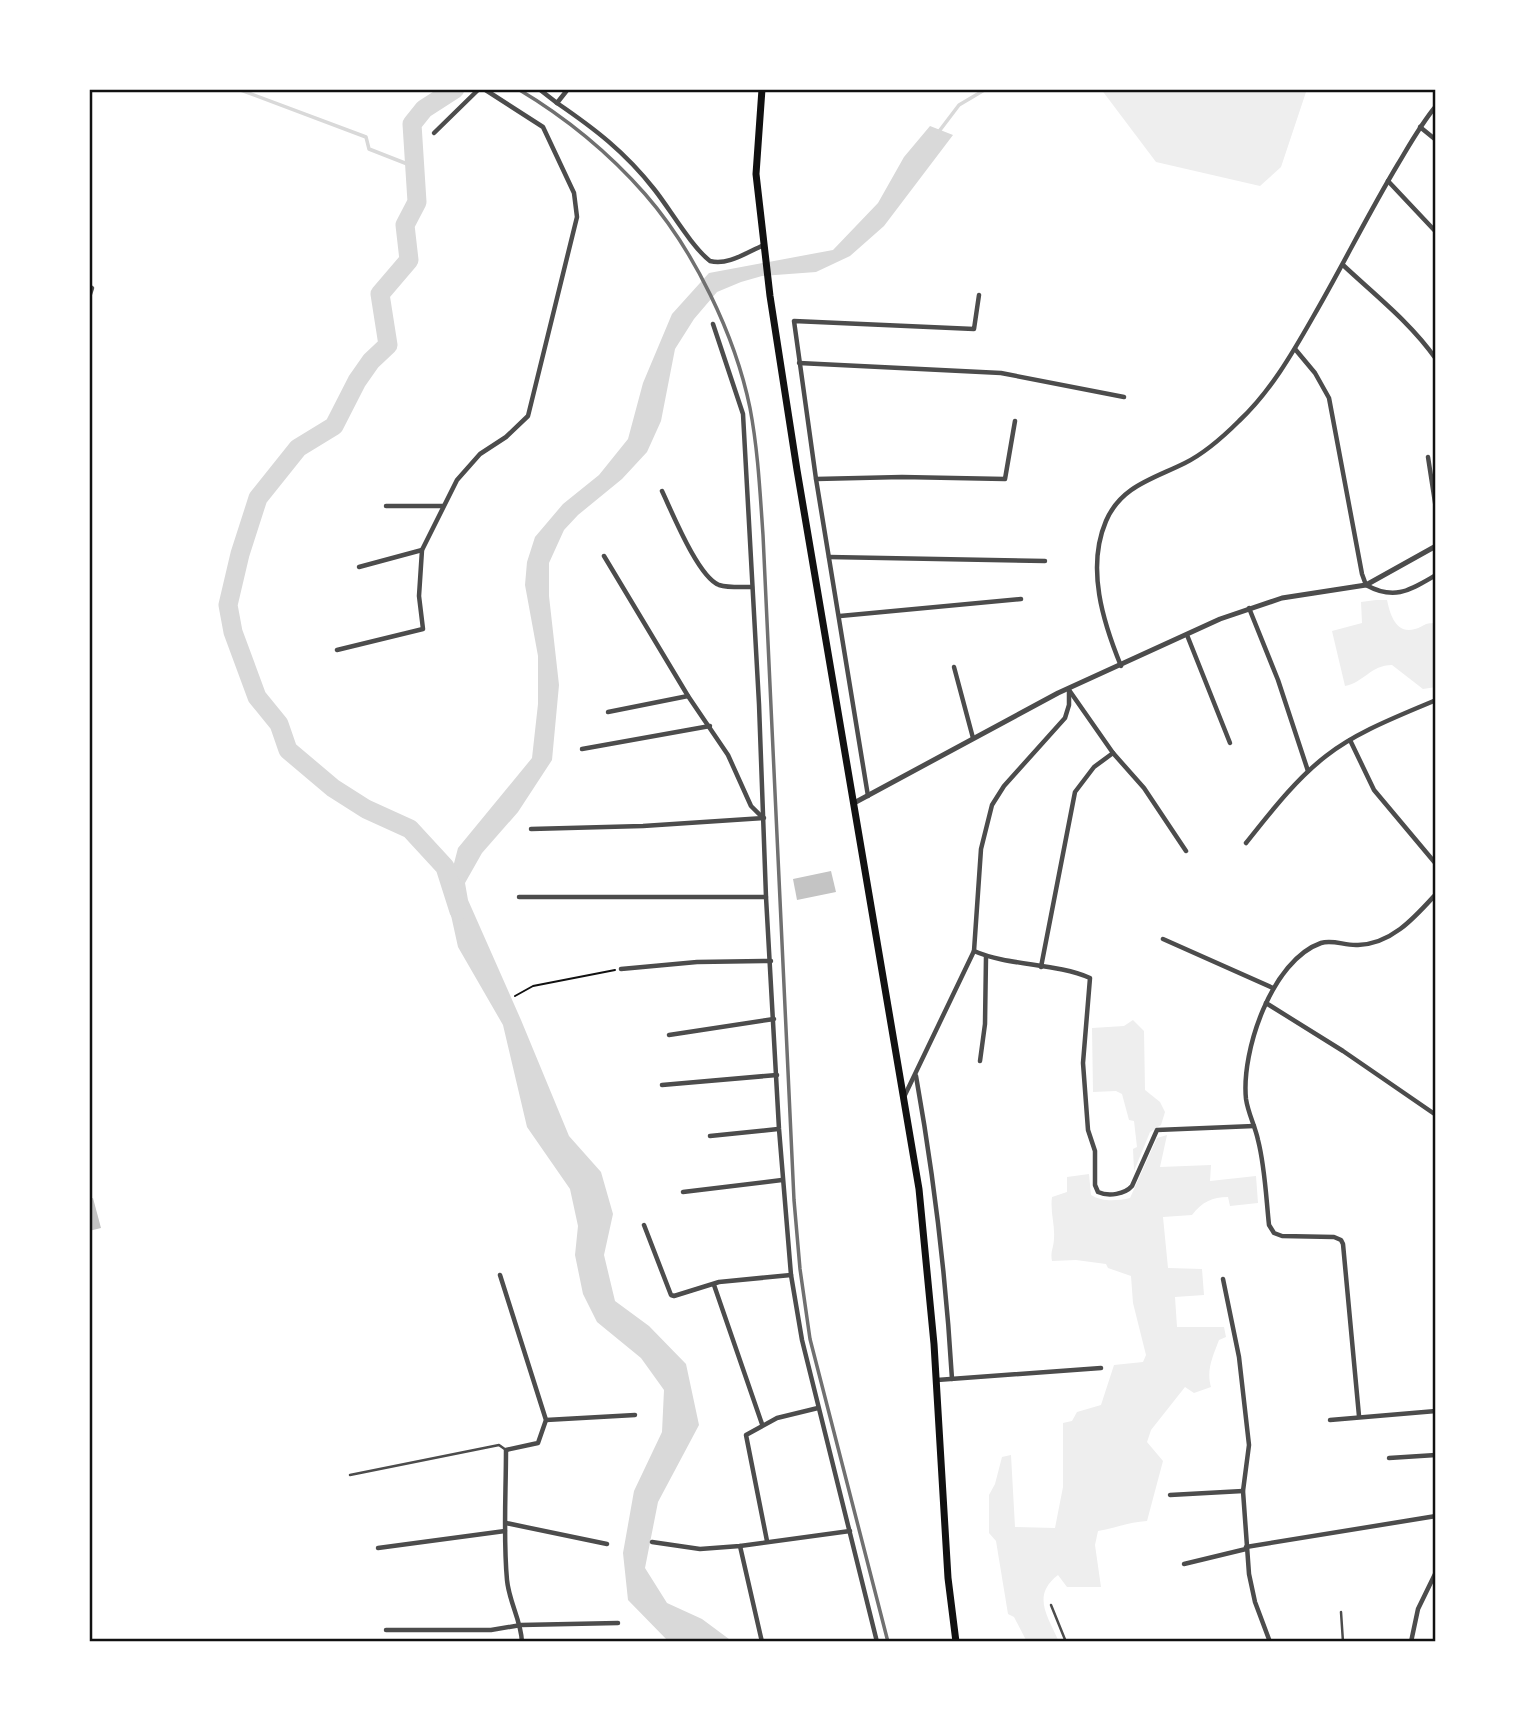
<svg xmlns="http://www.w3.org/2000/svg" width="1525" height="1731" font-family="'Roboto Condensed',sans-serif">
<rect width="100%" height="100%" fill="#fff"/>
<g fill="#eee">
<path d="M1101,89H1307L1281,167L1260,186L1156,162Z"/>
<path d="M1376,600H1387C1390,614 1396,635 1415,629C1426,626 1422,623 1436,623V687L1423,689L1392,665C1371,665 1363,683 1345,686L1332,631L1362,623L1361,602Z"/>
<path d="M1133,1020L1144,1031L1145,1090L1160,1102L1165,1112L1161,1125L1150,1132L1134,1171L1133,1149L1137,1147L1134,1121L1129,1120L1122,1094L1116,1091L1093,1092L1092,1028L1124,1026Z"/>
<path d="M1167,1135L1160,1167L1211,1165L1210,1181L1256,1176L1258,1203L1230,1206L1228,1197C1212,1197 1202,1202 1192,1215L1163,1217L1168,1268L1202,1269L1204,1295L1175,1297L1177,1327H1224L1226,1337L1219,1340C1213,1356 1206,1370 1211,1387L1194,1393L1185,1387L1151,1430L1147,1442L1163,1461L1147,1521C1130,1522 1115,1528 1098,1531L1095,1545L1101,1587H1067L1058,1575C1031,1596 1048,1616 1059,1642H1027L1014,1617L1008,1614L996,1541L989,1533V1495L995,1484L1002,1457L1011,1455L1015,1527L1055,1528L1063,1487V1423L1072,1421L1077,1412L1101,1405L1114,1365L1143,1362L1146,1355L1133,1303L1131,1276L1108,1268L1106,1264L1076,1260L1052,1261C1050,1252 1054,1247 1054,1238C1055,1224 1050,1212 1052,1197L1067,1192V1177L1089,1174L1091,1195C1102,1202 1117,1201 1130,1198L1157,1138Z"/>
</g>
<path fill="#d9d9d9" d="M930,126L953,135L884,226L850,256L816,272L762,276L741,282L717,292L694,319L675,349L661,421L647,452L622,479L578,515L564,530L549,563V596L559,685L552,760L518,812L482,853L465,883L468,900L521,1020L569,1136L601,1172L613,1214L604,1255L615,1301L649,1326L686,1364L699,1425L658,1502L645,1568L667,1603L702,1619L733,1642H669L628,1600L623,1553L634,1491L662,1432L664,1390L641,1358L597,1322L583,1294L575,1255L578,1226L570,1189L527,1127L503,1025L458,947L445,888L456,885L451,875L458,848L532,758L538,704V656L525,585L527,562L535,537L563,504L599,475L628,439L643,383L672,314L709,273L833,250L878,203L904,157Z"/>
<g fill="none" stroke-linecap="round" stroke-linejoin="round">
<g stroke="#d9d9d9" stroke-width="3.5">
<path d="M238,89L366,137L369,149L415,167"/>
<path d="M937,134L959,105L986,89"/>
</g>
<path stroke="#d9d9d9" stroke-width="19" d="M455,89L424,109L412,124L417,202L405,225L409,260L380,294L388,345L371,361L357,381L334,426L298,448L258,498L240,554L228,605L233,632L257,697L279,724L288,750L333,788L366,809L410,829L445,867L459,911"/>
</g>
<g fill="#c4c4c4">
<path d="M831,871L836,892L797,900L793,879Z"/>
<path d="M93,1198L101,1228L89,1231V1199Z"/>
</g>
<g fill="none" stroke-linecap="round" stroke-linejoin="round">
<path stroke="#111" stroke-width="2" d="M515,996L533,986L615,970"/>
<g stroke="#4c4c4c" stroke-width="2.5">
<path d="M350,1475L499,1445L506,1450"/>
<path d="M1051,1605L1066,1642"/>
<path d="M1341,1612L1343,1642"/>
</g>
<g stroke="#4c4c4c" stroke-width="4.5">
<path d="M539,89L557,103L568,89"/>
<path d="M557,103C595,129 625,152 654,189C670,209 691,246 710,261C728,266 747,252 764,245"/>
<path d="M1420,127L1436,140"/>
<path d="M434,133L479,89"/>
<path d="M1388,181L1436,232"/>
<path d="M1343,265C1375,295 1411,323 1436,359"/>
<path d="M89,286L92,288L89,297"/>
<path d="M713,324L743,414L759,704L766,897L779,1129L791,1275L802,1340L877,1642"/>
<path d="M1295,349L1315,373L1329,398L1362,574L1366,585C1395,601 1410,590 1436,575"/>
<path d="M799,363L1001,373L1124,397"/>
<path d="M1428,457L1436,509"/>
<path d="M816,479L902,477L1005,479L1015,421"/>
<path d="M662,491C672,512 698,577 719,585C729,588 741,587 752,587"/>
<path d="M386,506H443"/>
<path d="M604,556L688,696L728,755L751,806L763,818"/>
<path d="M829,557L1045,561"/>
<path d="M359,567L422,550"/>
<path d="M1249,608L1278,680L1308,771"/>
<path d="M840,616L1021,599"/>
<path d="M1187,635L1230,743"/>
<path d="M337,650L423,629L419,596L422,550L457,480L480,454L506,437L528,416L577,217L574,193L543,127L484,89"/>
<path d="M1121,666C1103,622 1086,568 1106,521C1121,486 1153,479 1185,463C1203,454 1224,436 1239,421C1270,392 1292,354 1313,317C1342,267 1368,214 1398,164C1410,144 1421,124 1436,106"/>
<path d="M954,667L973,738"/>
<path d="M1069,690L1113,753L1144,788L1186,851"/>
<path d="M608,712L688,696"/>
<path d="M1350,740L1374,790L1436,864"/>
<path d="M582,749L710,726"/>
<path d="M868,796L816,479L794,321L974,329L979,295"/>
<path d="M531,829L643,826L764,818"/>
<path d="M1246,843C1270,813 1295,780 1326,756C1358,731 1399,716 1436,700"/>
<path d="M519,897H766"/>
<path d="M1163,939L1273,988"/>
<path d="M974,951C1008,966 1056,963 1090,978L1083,1063L1088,1130L1095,1151V1185L1098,1192C1109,1197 1125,1194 1132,1186L1157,1130L1254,1126"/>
<path d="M1041,967L1075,792L1094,767L1113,753"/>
<path d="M621,969L697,962L771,961"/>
<path d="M1266,1003L1343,1051L1436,1115"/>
<path d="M669,1035L774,1019"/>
<path d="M980,1061L985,1024L986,957"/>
<path d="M916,1076C934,1177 946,1276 952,1379"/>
<path d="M662,1085L777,1075"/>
<path d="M904,1097L974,951L981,849L992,805L1004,786L1065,718L1069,705V689"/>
<path d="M710,1136L778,1129"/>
<path d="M683,1192L782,1180"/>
<path d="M644,1225L671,1295L674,1296L719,1282L791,1275"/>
<path d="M500,1275L546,1420L538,1443L506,1450C506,1493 503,1537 507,1580C509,1602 521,1620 522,1642"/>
<path d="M1223,1279L1239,1357L1249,1445L1243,1491L1249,1574L1255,1602L1270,1642"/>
<path d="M714,1285L762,1424"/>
<path d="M937,1380L1101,1368"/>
<path d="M1359,1416L1343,1244L1341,1240L1334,1237L1282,1236L1274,1233L1269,1225C1266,1197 1265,1167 1258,1140C1255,1126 1248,1113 1246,1099C1241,1051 1272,960 1321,943C1333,939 1345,946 1358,945C1392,944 1415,917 1436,894"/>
<path d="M546,1420L635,1415"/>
<path d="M1330,1420L1436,1411"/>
<path d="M1389,1458L1436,1455"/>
<path d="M1170,1495L1243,1491"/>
<path d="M506,1523L607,1544"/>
<path d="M767,1541L746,1435L777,1418L818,1408"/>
<path d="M652,1542L700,1549L740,1546L850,1531"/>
<path d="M740,1546L762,1642"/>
<path d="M1246,1547L1436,1516"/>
<path d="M378,1548L505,1531"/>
<path d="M1184,1564L1246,1549"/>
<path d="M386,1630H491L521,1625L618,1623"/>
<path d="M1411,1642L1418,1609L1436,1572"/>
</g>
<path stroke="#4c4c4c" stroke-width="5" d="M854,803L1058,693L1220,619L1282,598L1366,585L1436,546"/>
<path stroke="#111" stroke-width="7" d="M762,89L756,174L770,296L797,470L919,1189L934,1344L948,1578L956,1642"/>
<path stroke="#707070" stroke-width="3.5" d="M518,89C565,117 609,153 645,194C694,250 735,335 750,408C758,450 760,492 763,535L794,1200L800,1269L810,1339L888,1642"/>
</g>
<rect width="1525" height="1731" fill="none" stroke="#ffffff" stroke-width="182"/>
<rect x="91" y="91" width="1343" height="1549" fill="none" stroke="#111" stroke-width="2.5"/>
</svg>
